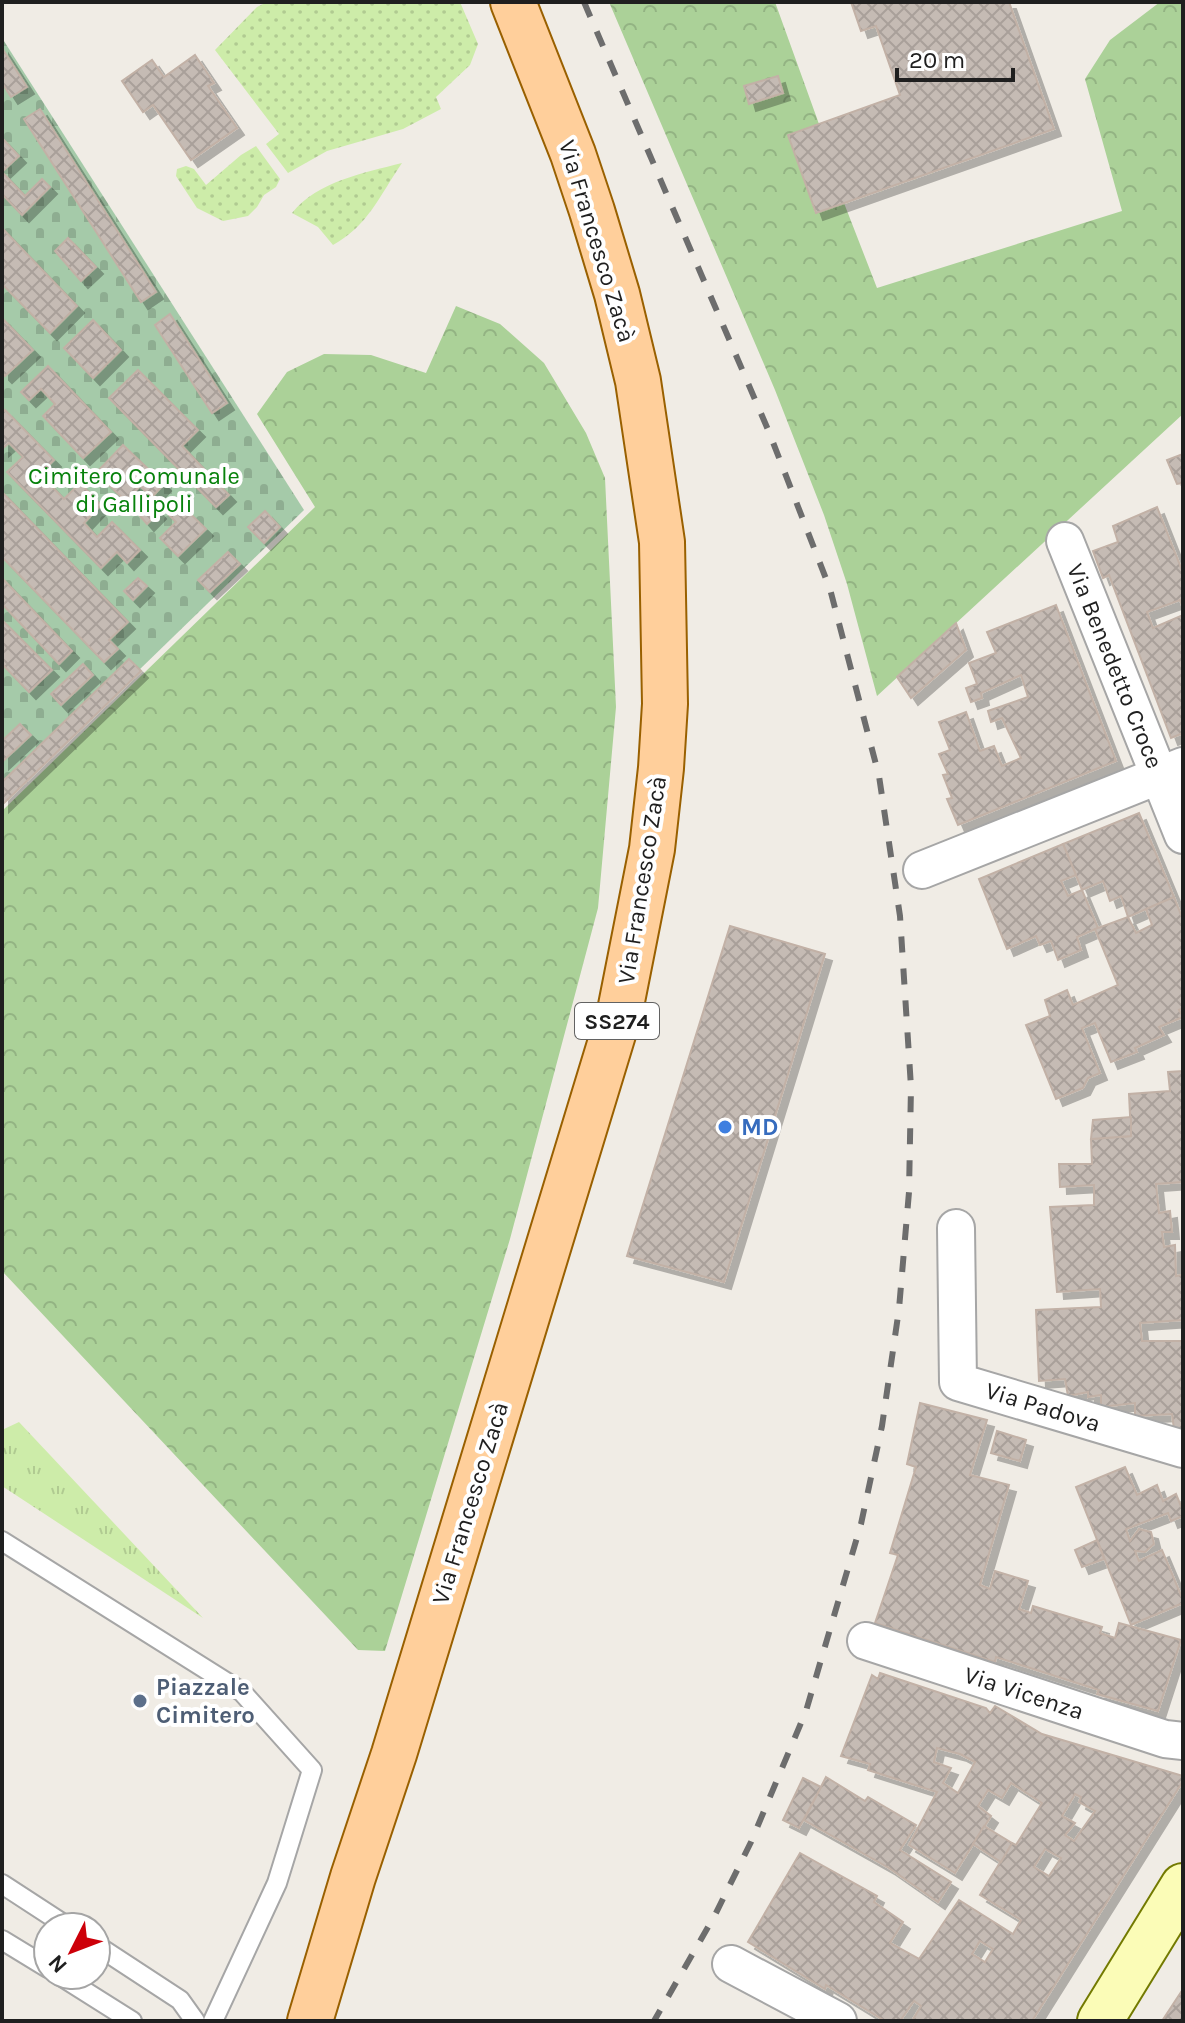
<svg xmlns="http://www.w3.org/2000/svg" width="1185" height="2023" font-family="Karla,sans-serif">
<defs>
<pattern id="grass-tufts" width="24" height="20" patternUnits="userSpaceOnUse" patternTransform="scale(2)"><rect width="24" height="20" fill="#cdeca9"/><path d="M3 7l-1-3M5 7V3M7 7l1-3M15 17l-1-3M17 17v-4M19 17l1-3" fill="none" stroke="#b0ca91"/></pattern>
<pattern id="forest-crowns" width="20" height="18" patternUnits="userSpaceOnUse" patternTransform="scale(2)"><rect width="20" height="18" fill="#abd198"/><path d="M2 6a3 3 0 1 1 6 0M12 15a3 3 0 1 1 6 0" fill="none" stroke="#93b383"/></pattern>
<pattern id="cemetery-stones" width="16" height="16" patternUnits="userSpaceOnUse" patternTransform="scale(2)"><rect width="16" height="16" fill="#a5caa9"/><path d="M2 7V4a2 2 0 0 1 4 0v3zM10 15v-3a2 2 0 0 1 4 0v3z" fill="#8ead91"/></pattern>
<pattern id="garden-dots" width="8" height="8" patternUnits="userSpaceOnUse" patternTransform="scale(2)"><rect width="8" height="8" fill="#cdeca9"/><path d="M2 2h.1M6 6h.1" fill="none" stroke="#b0ca91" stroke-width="1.8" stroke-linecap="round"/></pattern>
<pattern id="building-cross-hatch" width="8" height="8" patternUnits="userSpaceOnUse" patternTransform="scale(2)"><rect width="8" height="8" fill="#c5bbb4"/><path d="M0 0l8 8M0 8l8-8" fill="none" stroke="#a9a09a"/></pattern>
<filter id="shadow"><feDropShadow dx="7" dy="7" stdDeviation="0" flood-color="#0004"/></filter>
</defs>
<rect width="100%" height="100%" fill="#f0ece5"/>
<path fill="url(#grass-tufts)" d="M19,1422L203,1618L2,1486V1430Z"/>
<g fill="url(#forest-crowns)">
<path d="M609,2H775L819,124L789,135L815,212L844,203L877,288L1122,211L1085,79L1110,40L1160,2H1183V414L877,696L847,584L824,515L775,390Z"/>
<path d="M456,306L500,324L544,363L586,433L605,478L616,707L598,908L510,1239L385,1651L358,1650L2,1271V811L315,507L257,414L287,372L324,354L371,355L426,373Z"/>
</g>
<path fill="url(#cemetery-stones)" d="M2,38L304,510L2,803Z"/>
<g fill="url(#garden-dots)">
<path d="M267,2H460L478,44L470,65L436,97L441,109L403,129L327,151L288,173L266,144L279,134L215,50L257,7Z"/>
<path d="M256,146L280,179L276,187L264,195L257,207L248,216L223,221L197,208L176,176L177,169L186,166L194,169L206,185L241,155Z"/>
<path d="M402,163C380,195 368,226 333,245L318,227L292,213C318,181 364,173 402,163Z"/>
</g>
<g fill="url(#building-cross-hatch)" stroke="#c2b1a6" stroke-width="2" fill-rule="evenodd" filter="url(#shadow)">
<path d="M851,2H1009L1054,129L816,213L788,135L900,95L876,26L861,31Z"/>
<path d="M2,48L27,87L11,97L2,83Z"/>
<path d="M195,55L214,83L208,86L237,128L191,160L153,105L143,112L122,81L152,60L164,77Z"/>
<path d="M778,76L783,93L749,104L744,86Z"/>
<path d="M40,109L156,292L141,302L24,119Z"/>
<path d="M2,138L19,156L2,172Z"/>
<path d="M2,172L25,196L42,179L50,187L22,215L2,194Z"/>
<path d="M2,228L77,306L50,333L2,284Z"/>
<path d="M68,238L96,267L81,281L55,251Z"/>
<path d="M170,314L227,403L212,413L155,325Z"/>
<path d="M2,318L33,350L5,376L2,373Z"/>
<path d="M93,320L121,350L93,378L64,348Z"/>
<path d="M48,366L111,432L83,458L43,416L55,404L41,389L29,400L21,392Z"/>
<path d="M138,370L198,430L182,446L229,495L216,507L109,398Z"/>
<path d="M5,410L54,460L40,474L64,499L80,483L101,505L84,523L97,537L112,522L140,550L127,563L117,552L101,568L7,472L23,457L9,443L2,449V413Z"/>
<path d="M123,445L164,484L152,497L140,486L126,501L96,473Z"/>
<path d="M1183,454V483L1177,484L1167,460Z"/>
<path d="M2,492L128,622L109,640L118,649L104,662L2,557Z"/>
<path d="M177,501L206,529L178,556L160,538L176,522L166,512Z"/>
<path d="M152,504L159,512L147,524L140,516Z"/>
<path d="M1157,507L1183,573V608L1180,600L1147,612L1153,628L1183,615V733L1171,738L1109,575L1103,578L1093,551L1118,542L1113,526Z"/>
<path d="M265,511L280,527L264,543L248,527Z"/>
<path d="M228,552L240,564L210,592L198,580Z"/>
<path d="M2,578L72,651L59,664L2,604Z"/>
<path d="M138,578L147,586L133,600L124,591Z"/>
<path d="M1056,605L1116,761L958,825L947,799L952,798L943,775L948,774L939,754L950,750L939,722L966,712L980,751L994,746L1002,766L1021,758L1002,718L991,722L988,711L1028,697L1021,675L981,693L982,698L971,702L966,688L977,684L969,663L996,653L987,632Z"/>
<path d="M2,620L52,670L29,692L2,664Z"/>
<path d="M956,623L966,650L911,698L897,677Z"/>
<path d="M129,659L141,671L2,805V782Z"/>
<path d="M83,664L93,675L61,705L51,694Z"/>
<path d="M20,724L31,735L2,762V741Z"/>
<path d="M1139,813L1174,897L1128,917L1121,896L1110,901L1103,881L1082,890L1063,844Z"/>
<path d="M1063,844L1076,875L1061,881L1068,896L1082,890L1098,928L1077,937L1081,950L1058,960L1051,941L1040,945L1036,936L1007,949L979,879Z"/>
<path d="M1174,897L1183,920V1008L1179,1010L1183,1017L1159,1027L1164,1035L1135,1048L1137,1052L1111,1062L1095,1023L1082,1028L1100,1073L1088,1078L1083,1088L1056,1099L1026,1025L1050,1016L1045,1000L1067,990L1073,1005L1118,985L1095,929L1128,917L1136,933L1152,925L1146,909Z"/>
<path d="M730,926L825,954L724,1282L627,1256Z"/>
<path d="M1183,1071V1182L1156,1184L1159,1213L1170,1211L1172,1232H1162L1164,1247L1175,1245L1176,1276L1182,1275L1183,1320L1140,1323L1142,1341H1183V1429H1174L1172,1414L1135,1416V1403L1101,1407V1395L1088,1397V1392L1068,1396L1065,1379L1039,1381L1036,1310L1101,1307L1100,1289L1057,1292L1050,1207L1094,1205V1185L1060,1187L1059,1164H1092L1091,1139L1131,1136L1129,1094L1170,1091L1168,1072Z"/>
<path d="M1131,1117V1136L1091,1139L1093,1120Z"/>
<path d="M920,1403L987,1420L970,1475L1009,1485L980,1585L990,1589L995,1571L1028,1581L1019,1609L1031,1613L1033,1606L1102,1627L1100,1633L1115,1638L1119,1623L1181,1640L1158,1711L1097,1694L1099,1690L996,1657L995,1662L875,1623L898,1555L890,1553L916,1467L907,1464Z"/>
<path d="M997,1431L1026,1440L1020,1461L991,1453Z"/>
<path d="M1125,1467L1137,1495L1157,1485L1163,1501L1176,1494L1183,1511V1516L1171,1521L1168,1513L1126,1529L1130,1541L1139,1529L1151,1532L1154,1544L1145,1552L1135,1551L1139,1561L1162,1550L1183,1600V1603L1131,1625L1076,1487Z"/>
<path d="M1097,1540L1104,1559L1082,1567L1075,1550Z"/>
<path d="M880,1673L986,1708L990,1713L995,1706L1042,1734L1183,1776V1781L1032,2021H912L921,2006L914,2001L900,2021H885L826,1985L825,1989L748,1942L800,1853L877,1896L874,1902L903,1922L890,1943L919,1959L959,1900L1013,1934L1021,1920L980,1895L1012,1843L1016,1845L1042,1803L1011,1783L1002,1798L988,1790L978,1806L991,1816L955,1873L909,1845L937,1792L868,1770L870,1764L841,1756L872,1675L878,1679ZM937,1748L960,1754L975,1762L958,1793L943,1783L951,1768L934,1762ZM1075,1794L1081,1797L1079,1802L1095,1811L1074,1841L1065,1835L1075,1823L1062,1816ZM1045,1849L1061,1858L1049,1876L1034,1867ZM980,1941L993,1949L985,1962L972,1954Z"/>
<path d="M826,1777L865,1801L868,1797L916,1825L900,1850L951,1882L938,1902L889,1868L804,1820Z"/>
<path d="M803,1778L821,1787L799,1828L783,1820Z"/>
<path d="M984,1826L1012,1843L1001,1862L973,1844Z"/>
<path d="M1183,1989V2021H1162Z"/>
</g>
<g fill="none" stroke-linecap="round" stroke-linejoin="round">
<defs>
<g id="lane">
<path d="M2,1541L242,1692L312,1770L277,1883L213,2021"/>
<path d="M2,1884L68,1927"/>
<path d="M2,1940L48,1968"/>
<path d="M96,1945L180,2000L195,2021"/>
<path d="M59,1975L132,2021"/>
</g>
<g id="street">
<path d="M1065,541L1183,835"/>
<path d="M922,870L1183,766"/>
<path d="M956,1228L958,1382L1183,1449"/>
<path d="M866,1641L1165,1739L1183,1741"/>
<path d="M731,1964L838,2021"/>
</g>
<path id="secondary" d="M1100,2021L1183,1886"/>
<path id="primary" d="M310,2021L353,1877L394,1754L620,1011L652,849L661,768L665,704L662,542L638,381L617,294L592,211L573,154L513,2"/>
</defs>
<use href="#lane" stroke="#a6a6a6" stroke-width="22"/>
<use href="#street" stroke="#a6a6a6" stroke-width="40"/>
<use href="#secondary" stroke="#737a01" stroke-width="48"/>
<use href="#primary" stroke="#996000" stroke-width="48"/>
<use href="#lane" stroke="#fff" stroke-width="18"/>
<use href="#street" stroke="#fff" stroke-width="36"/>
<use href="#secondary" stroke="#fbfcb7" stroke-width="44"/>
<use href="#primary" stroke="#ffcf9b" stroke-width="44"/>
<path stroke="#6d6d6d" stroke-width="6" stroke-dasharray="16 16" stroke-linecap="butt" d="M584,2L769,432L830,589L879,776L900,916L911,1087L909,1192L899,1309L882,1426L861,1524L806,1711L751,1842L715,1915L654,2021"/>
</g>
<circle fill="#3f7fe0" stroke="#fff" stroke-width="3" cx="725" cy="1127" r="8"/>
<circle fill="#5c6f8a" stroke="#fff" stroke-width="3" cx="140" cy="1701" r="8"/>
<g text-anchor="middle" stroke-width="8" stroke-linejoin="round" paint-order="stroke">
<rect fill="#fff" stroke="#626262" stroke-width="2" x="575" y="1003" width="84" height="36" rx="6"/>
<g font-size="22" font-weight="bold" fill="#1f1f1f">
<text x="617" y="1029">SS274</text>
</g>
<g font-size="24" fill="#1f1f1f" stroke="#fff">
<text transform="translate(597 241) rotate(73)" y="8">Via Francesco Zacà</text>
<text transform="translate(1115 666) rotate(68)" y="8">Via Benedetto Croce</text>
<text transform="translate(642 880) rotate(-81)" y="8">Via Francesco Zacà</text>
<text transform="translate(1043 1407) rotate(17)" y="8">Via Padova</text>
<text transform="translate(470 1503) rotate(-73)" y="8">Via Francesco Zacà</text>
<text transform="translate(1024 1693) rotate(18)" y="8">Via Vicenza</text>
</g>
<g font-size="24" fill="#08820c" stroke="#fff">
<text x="134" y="484">Cimitero Comunale<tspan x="134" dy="28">di Gallipoli</tspan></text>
</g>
<g font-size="24" font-weight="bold" fill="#366cbe" stroke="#fff" text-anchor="start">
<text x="741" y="1135">MD</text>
</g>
<g font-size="24" font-weight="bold" fill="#4e5e75" stroke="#fff" text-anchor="start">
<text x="156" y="1695">Piazzale<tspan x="156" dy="28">Cimitero</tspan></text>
</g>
</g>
<rect width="1185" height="2023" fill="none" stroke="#1f1f1f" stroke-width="8"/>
<g transform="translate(72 1951) rotate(228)"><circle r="38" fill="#ffffff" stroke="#a5a5a5" stroke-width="2"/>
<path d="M0-6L14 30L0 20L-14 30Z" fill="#cd0009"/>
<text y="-12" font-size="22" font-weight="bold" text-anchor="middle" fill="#1f1f1f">N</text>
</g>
<path d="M897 68v12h116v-12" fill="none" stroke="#1f1f1f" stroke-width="4"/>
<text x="909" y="68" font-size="24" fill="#1f1f1f" stroke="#ffffff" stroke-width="6" paint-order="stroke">20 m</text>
</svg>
